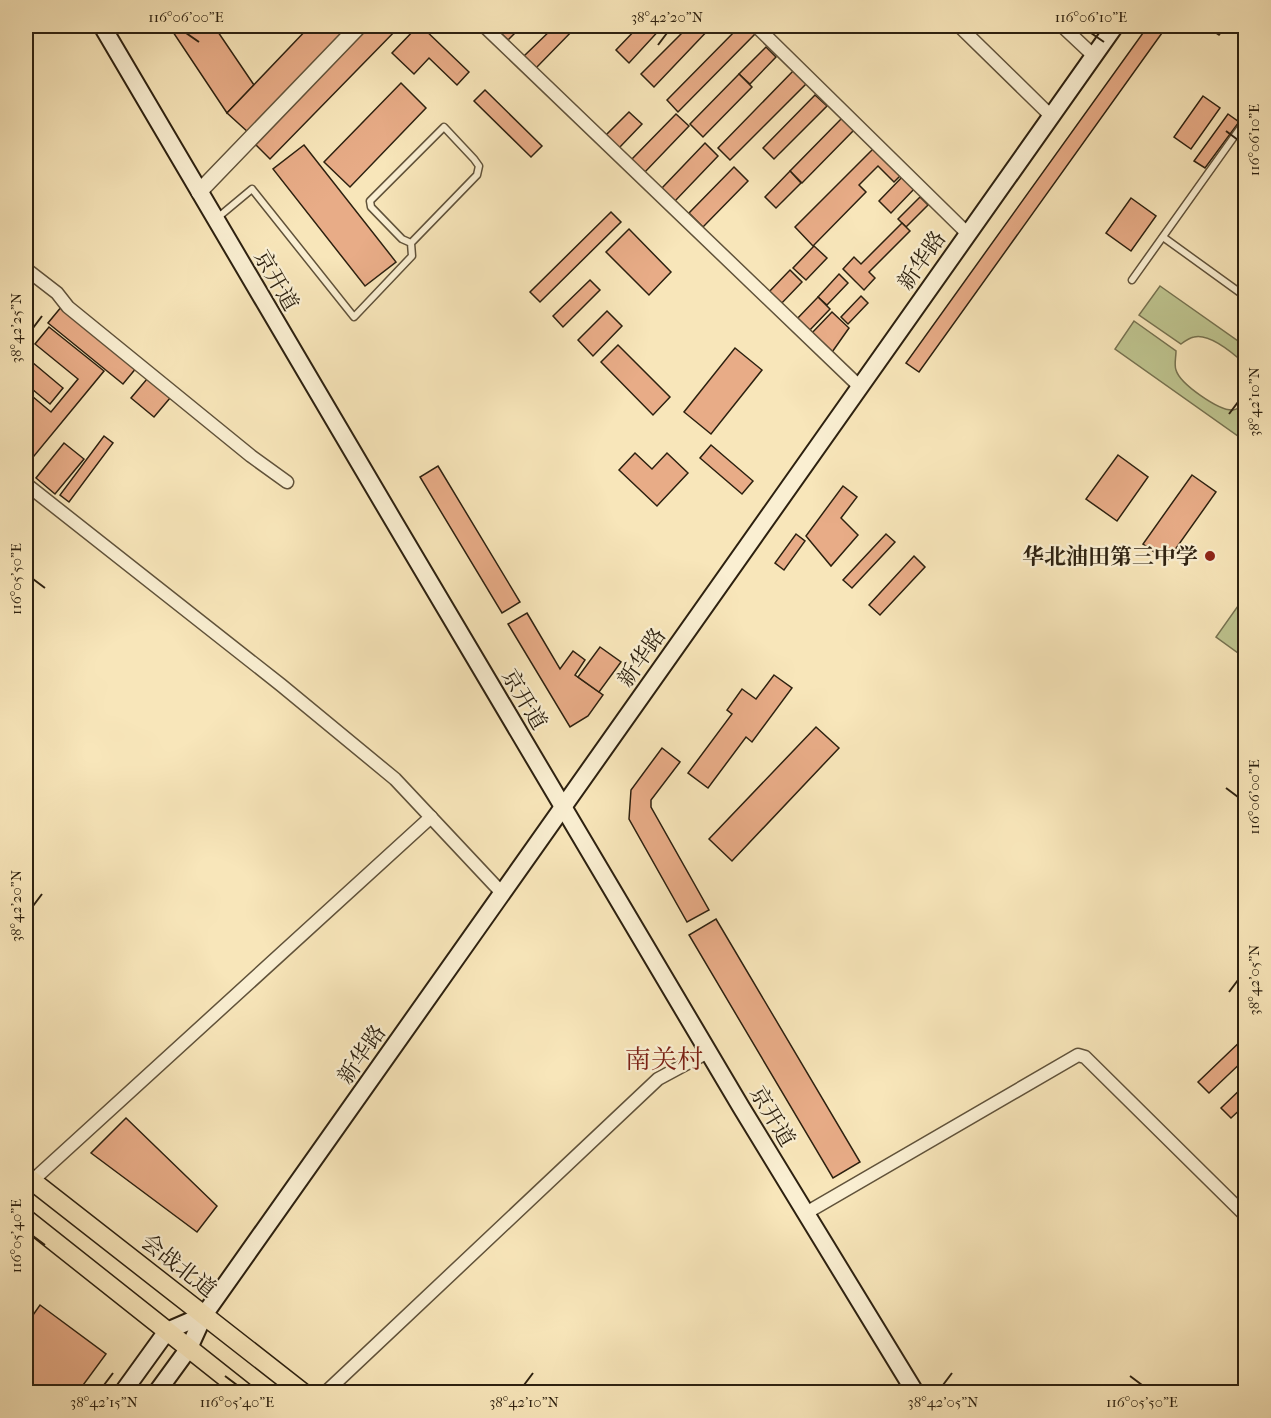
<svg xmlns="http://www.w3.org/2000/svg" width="1271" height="1418" font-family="'IM FELL French Canon','Noto Serif SC',serif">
<rect width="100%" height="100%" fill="#f8e6ba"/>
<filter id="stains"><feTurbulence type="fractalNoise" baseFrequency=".00333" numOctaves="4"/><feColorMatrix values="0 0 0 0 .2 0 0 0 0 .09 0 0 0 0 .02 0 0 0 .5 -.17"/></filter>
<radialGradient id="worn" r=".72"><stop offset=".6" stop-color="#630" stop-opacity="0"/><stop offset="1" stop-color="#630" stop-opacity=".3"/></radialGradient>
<g fill="#bec48f" stroke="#767250" stroke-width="1.5">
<path d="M1160,286L1245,346V364C1234,354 1210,333 1194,337C1189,338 1185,341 1181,344L1139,315Z"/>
<path d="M1134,321L1176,351C1176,357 1174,365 1176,370C1180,384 1219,411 1233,410C1238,409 1242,406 1245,403V441L1115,349Z"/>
<path d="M1245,596V658L1216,637Z"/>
</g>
<g fill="#e8ac87" stroke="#2d2110" stroke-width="1.5">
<path d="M169,26H214L254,85L227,113Z"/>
<path d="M310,26H351L249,133L227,113Z"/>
<path d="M370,26H400L270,159L255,144Z"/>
<path d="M418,26H421L469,72L457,85L429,58L414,74L392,53Z"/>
<path d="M500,26H522L508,40L496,29Z"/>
<path d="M555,26H577L536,68L524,56Z"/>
<path d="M589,26H605L598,33Z"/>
<path d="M639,26H663L629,63L616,50Z"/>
<path d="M689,26H712L654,87L641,74Z"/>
<path d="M740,26H748L756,33L678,112L667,100Z"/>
<path d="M1148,26H1167L919,372L906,363Z"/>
<path d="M1205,26H1226L1219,35Z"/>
<path d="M766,47L776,57L750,84L739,74Z"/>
<path d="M794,70L807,83L730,160L718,148Z"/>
<path d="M739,74L752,87L703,137L690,124Z"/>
<path d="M401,83L426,108L350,187L324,162Z"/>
<path d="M485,90L542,146L531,157L474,101Z"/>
<path d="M815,95L827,106L774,159L763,148Z"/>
<path d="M1203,96L1220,108L1191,149L1174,137Z"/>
<path d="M629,112L642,124L619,148L605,136Z"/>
<path d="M676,114L689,126L644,173L631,160Z"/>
<path d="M1228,114L1239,122L1205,168L1194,161Z"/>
<path d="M842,118L854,130L802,183L790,171Z"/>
<path d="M705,143L718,156L675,201L662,188Z"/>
<path d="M304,145L396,262L365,286L273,169Z"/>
<path d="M873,149L900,176L894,182L878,166L859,185L866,192L813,246L795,227Z"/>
<path d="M734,167L748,181L703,227L689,213Z"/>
<path d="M790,171L801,183L776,208L765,197Z"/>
<path d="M904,175L916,187L891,213L879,201Z"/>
<path d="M920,197L928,205L906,227L898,219Z"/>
<path d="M1131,198L1156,216L1131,251L1106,233Z"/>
<path d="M611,212L621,222L540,302L530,292Z"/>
<path d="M902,223L910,231L869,272L875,278L864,290L843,269L854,257L861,264Z"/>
<path d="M629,229L671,272L649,295L606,252Z"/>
<path d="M814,246L827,258L806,280L793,268Z"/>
<path d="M790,270L802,282L779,306L767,294Z"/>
<path d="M839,274L848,283L827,305L818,297Z"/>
<path d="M590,280L600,290L563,327L553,316Z"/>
<path d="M861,296L868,303L848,324L841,317Z"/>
<path d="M818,297L830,309L808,332L795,321Z"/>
<path d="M62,306L137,367L123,384L48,323Z"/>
<path d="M607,311L622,326L593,356L578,340Z"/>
<path d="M832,312L849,328L830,355L810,335Z"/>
<path d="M49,327L104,371L34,456L26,449V391L51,412L78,379L35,344Z"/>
<path d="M618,345L670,397L653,415L601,362Z"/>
<path d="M735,348L762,370L711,434L684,412Z"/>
<path d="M26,357L63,388L50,404L26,384Z"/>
<path d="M147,379L170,398L154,417L131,398Z"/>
<path d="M104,436L113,443L69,502L60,495Z"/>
<path d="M64,443L84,459L55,494L36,478Z"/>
<path d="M711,445L753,481L742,494L700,458Z"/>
<path d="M635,453L652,469L667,453L688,473L657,506L619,470Z"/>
<path d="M1118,455L1148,477L1117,521L1086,499Z"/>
<path d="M438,466L520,602L502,613L420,477Z"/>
<path d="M1192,475L1216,492L1167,561L1143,544Z"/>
<path d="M843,486L857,497L841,518L858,535L831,566L806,536Z"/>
<path d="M796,534L805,541L784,570L775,563Z"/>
<path d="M886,534L895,542L852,588L843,580Z"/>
<path d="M914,556L925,567L880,615L869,605Z"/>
<path d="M527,613L560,669L573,651L585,660L575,675L603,695L588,716L570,727L508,624Z"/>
<path d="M600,647L621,662L599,692L578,677Z"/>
<path d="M774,675L792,688L752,742L746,737L708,788L688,773L732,714L727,710L742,689L756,699Z"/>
<path d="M816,727L839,748L732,861L709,839Z"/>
<path d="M662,748L680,762L651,800V807L709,910L687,922L629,819L631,790Z"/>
<path d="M716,919L860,1162L833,1178L689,935Z"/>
<path d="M1246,1036V1058L1209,1093L1198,1082Z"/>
<path d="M1246,1084V1104L1231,1118L1221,1108Z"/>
<path d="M126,1118L217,1206L197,1232L91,1153Z"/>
<path d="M40,1305L106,1354L78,1392H26V1325Z"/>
</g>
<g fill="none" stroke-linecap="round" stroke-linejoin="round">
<defs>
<g id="service">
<path d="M216,219L252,189L354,317L412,256L411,243L477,175L479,166L474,159L444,127L370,201L371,207L402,239L411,243"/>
<path d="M1163,237L1246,297"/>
<path d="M1132,280L1246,120"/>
</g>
<g id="minor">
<path d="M484,26L860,387"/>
<path d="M756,26L968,234"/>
<path d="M959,26L1051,116"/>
<path d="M1062,26L1094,56"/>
<path d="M26,269L57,293L68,307L251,456L287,482"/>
<path d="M26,484L281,685L395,779L502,893"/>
<path d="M32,1181L431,817"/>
<path d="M806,1213L1078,1055L1085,1057L1246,1216"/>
<path d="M326,1392L658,1079L708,1052"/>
</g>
<path id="tertiary" d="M199,192L359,26"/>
<g id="secondary">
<path d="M102,26L393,520L741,1107L915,1392"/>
<path d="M123,1392L167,1331L204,1315"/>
<path d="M157,1392L189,1348L204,1315L1115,26"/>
</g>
<g id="primary">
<path d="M26,1176L302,1392"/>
<path d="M26,1219L244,1392"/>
</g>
</defs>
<use href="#service" stroke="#60523a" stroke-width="9"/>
<use href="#minor" stroke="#60523a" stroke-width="15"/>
<use href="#tertiary" stroke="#60523a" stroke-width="18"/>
<use href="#secondary" stroke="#2d2110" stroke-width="20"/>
<use href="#primary" stroke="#2d2110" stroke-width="21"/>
<use href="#service" stroke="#faefd2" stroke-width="6"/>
<use href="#minor" stroke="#faefd2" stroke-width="12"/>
<use href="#tertiary" stroke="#faefd2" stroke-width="15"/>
<use href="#secondary" stroke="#faefd2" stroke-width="16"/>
<use href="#primary" stroke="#f8e6ba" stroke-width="18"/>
</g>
<path fill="none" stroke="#2d2110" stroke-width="2" d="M186,33L199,42M1091,33L1104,42M658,45L667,33M1226,131L1238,140M33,328L42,316M1229,414L1238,402M33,579L45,588M1226,788L1238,797M33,906L42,894M1229,992L1238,980M33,1236L45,1245M225,1376L237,1385M1130,1376L1142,1385M104,1385L113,1373M524,1385L533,1373M943,1385L952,1373"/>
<circle fill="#8f2418" stroke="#faefd2" stroke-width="2" cx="1210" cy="556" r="6"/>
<g text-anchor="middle" stroke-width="4.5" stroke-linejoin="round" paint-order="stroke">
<g font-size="22" fill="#2d2110" stroke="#faefd2">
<text transform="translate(921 260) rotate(-55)" y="8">新华路</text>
<text transform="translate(277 280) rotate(60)" y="8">京开道</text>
<text transform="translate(641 657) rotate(-55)" y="8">新华路</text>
<text transform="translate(525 699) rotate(59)" y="8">京开道</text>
<text transform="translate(361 1054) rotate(-55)" y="8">新华路</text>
<text transform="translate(773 1116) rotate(59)" y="8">京开道</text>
<text transform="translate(179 1265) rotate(38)" y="8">会战北道</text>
</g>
<g font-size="22" font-weight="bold" fill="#2d2110" stroke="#faefd2" text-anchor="end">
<text x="1198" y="564">华北油田第三中学</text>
</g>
<g font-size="26" fill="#7a1f14" stroke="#faefd2">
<text x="664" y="1068">南关村</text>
</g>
</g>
<rect width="1271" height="1418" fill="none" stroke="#f8e6ba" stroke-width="66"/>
<rect x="33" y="33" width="1205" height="1352" fill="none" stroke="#2d2110" stroke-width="2"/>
<g font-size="15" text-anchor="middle" fill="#2d2110">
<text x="186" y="22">116°06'00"E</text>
<text x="667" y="22">38°42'20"N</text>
<text x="1091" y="22">116°06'10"E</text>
<text transform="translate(1254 140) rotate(-90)" y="5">116°06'10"E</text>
<text transform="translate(16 328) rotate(-90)" y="5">38°42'25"N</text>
<text transform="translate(1254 402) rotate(-90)" y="5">38°42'10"N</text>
<text transform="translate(16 579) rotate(-90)" y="5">116°05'50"E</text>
<text transform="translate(1254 797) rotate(-90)" y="5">116°06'00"E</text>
<text transform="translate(16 906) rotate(-90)" y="5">38°42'20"N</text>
<text transform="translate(1254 980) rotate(-90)" y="5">38°42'05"N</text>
<text transform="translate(16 1236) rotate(-90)" y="5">116°05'40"E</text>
<text x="104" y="1407">38°42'15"N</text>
<text x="237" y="1407">116°05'40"E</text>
<text x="524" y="1407">38°42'10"N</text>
<text x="943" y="1407">38°42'05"N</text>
<text x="1142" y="1407">116°05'50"E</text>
</g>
<rect width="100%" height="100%" filter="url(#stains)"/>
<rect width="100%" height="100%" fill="url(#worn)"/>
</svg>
